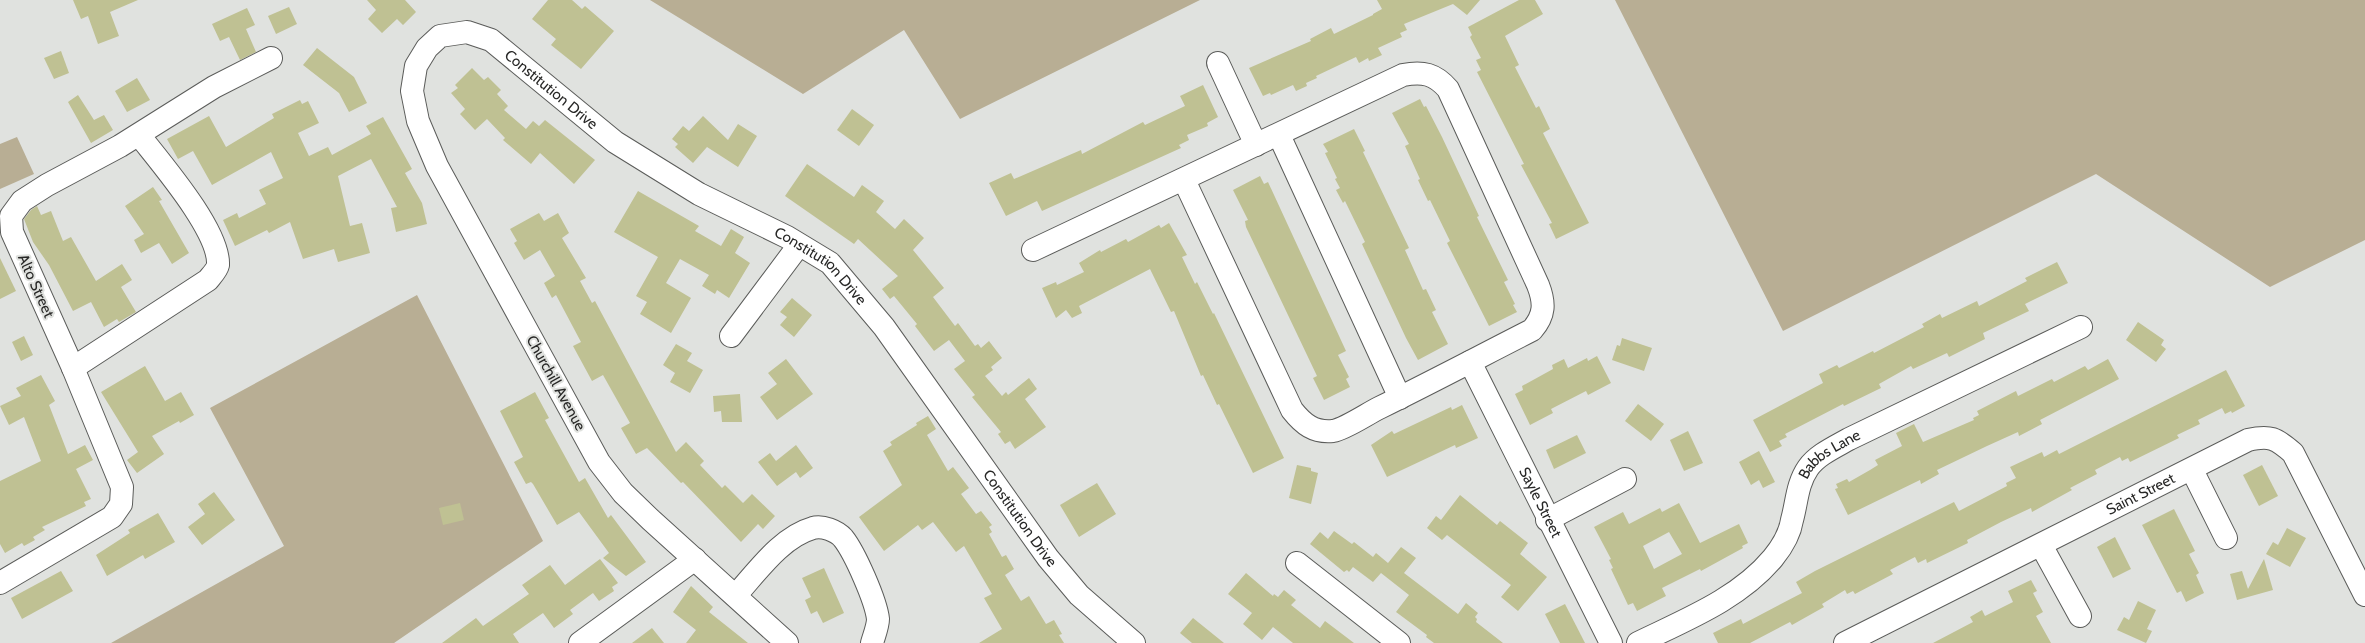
<svg xmlns="http://www.w3.org/2000/svg" width="2365" height="643" font-family="Cabin,sans-serif">
<rect width="100%" height="100%" fill="#e0e2df"/>
<g fill="#b8ae94">
<path d="M650,0H1200L960,119L904,30L803,94Z"/>
<path d="M1615,0H2365V240L2270,287L2096,174L1783,331Z"/>
<path d="M17,137L34,174L0,189V144Z"/>
<path d="M417,295L543,541L394,643H111L284,546L210,408Z"/>
</g>
<g fill="#bfc193" fill-rule="evenodd">
<path d="M73,0H138L110,12L119,36L98,44L88,16L81,19Z"/>
<path d="M367,0H405L416,12L403,25L397,19L382,33L368,19L376,10Z"/>
<path d="M548,0H572L582,9L585,6L614,31L581,69L551,45L556,39L532,19Z"/>
<path d="M1377,0H1480L1467,15L1453,4L1404,24L1407,30L1400,33L1402,37L1378,48L1382,55L1369,61L1368,58L1359,63L1356,57L1316,76L1317,78L1306,83L1307,86L1296,91L1293,85L1271,95L1270,93L1263,96L1249,68L1311,41L1310,39L1331,28L1334,34L1373,15V14L1382,9Z"/>
<path d="M1519,0H1535L1543,14L1505,36L1519,65L1515,67L1536,108L1539,106L1550,129L1543,133L1589,223L1556,239L1549,224L1552,223L1521,165L1524,164L1477,72L1481,70L1476,60L1481,58L1470,37L1472,35L1468,27Z"/>
<path d="M289,7L297,24L276,34L268,16Z"/>
<path d="M247,8L255,25L246,29L256,52L240,60L229,37L220,41L212,24Z"/>
<path d="M317,48L354,77L367,103L349,112L339,93L303,65Z"/>
<path d="M61,51L69,73L54,79L44,58Z"/>
<path d="M472,68L484,80L488,77L501,90L497,94L508,106L504,110L526,129L533,121L539,126L545,120L595,160L574,184L540,153L531,164L503,140L505,138L487,119L475,130L460,114L465,109L451,93L458,88L455,85Z"/>
<path d="M137,78L150,100L127,112L115,91Z"/>
<path d="M1203,85L1218,117L1207,123L1208,126L1187,135L1189,140L1179,145L1181,148L1042,211L1037,201L1006,216L989,183L1011,173L1014,179L1081,150L1082,154L1143,122L1145,125L1185,106L1180,96Z"/>
<path d="M78,95L94,120L104,115L113,130L91,143L68,102Z"/>
<path d="M1420,99L1424,107L1426,106L1442,137L1479,216L1477,217L1508,280L1504,282L1515,304L1513,305L1517,312L1489,326L1447,243L1450,241L1430,200L1428,201L1418,180L1420,179L1405,146L1409,144L1392,113Z"/>
<path d="M300,100L302,104L308,101L319,123L298,133L309,156L328,147L332,155L371,134L366,126L383,117L412,169L405,173L422,203L427,224L396,232L391,208L397,207L371,159L338,176L350,226L362,223L370,253L338,262L334,249L303,259L290,222L269,233L267,230L235,246L223,220L237,213L239,218L266,204L259,190L283,178L271,152L212,185L193,151L178,159L167,139L209,116L226,147L274,118L272,114Z"/>
<path d="M852,109L874,125L859,146L837,130Z"/>
<path d="M703,116L728,140L738,124L757,136L738,167L707,147L693,163L675,147L678,144L672,139L683,126L689,131Z"/>
<path d="M1354,129L1365,151L1363,152L1409,248L1405,250L1423,290L1426,289L1436,310L1432,312L1448,344L1418,360L1406,338L1362,244L1365,242L1345,201L1343,203L1336,190L1340,188L1335,179L1337,178L1325,153L1328,152L1323,144Z"/>
<path d="M807,164L854,197L862,185L884,201L876,212L895,229L904,219L924,238L913,250L944,288L933,297L955,326L958,323L975,346L978,344L981,348L989,341L1002,358L991,367L993,370L985,376L1002,396L1006,392L1008,395L1029,378L1037,389L1025,399L1046,427L1015,449L1010,441L1005,444L998,434L1001,432L972,397L975,395L954,369L965,361L949,340L934,351L915,326L917,324L894,296L890,299L882,289L898,276L858,239L854,244L785,196Z"/>
<path d="M1260,176L1264,184L1268,182L1346,351L1338,355L1349,377L1346,379L1350,387L1324,400L1313,378L1317,376L1246,227L1245,221L1248,220L1233,190Z"/>
<path d="M153,187L162,200L159,201L189,253L172,264L159,243L141,253L134,240L144,234L125,206Z"/>
<path d="M638,191L699,226L695,231L721,246L731,229L744,237L735,253L750,263L729,298L717,290L715,294L702,286L709,275L680,259L666,283L691,298L671,333L640,314L647,302L636,296L658,257L614,232Z"/>
<path d="M37,206L41,215L51,211L63,241L71,237L96,281L122,264L132,280L121,287L136,312L119,322L117,319L104,327L91,302L73,311L49,265L33,242L24,219L31,210Z"/>
<path d="M539,213L544,221L558,213L569,233L562,238L586,278L580,281L592,303L595,301L676,452L686,442L704,461L700,465L722,488L725,485L743,503L752,494L775,516L763,529L758,524L741,542L683,482L681,483L647,448L636,454L621,428L630,423L603,375L592,381L573,346L581,342L556,295L552,298L544,283L555,276L540,250L524,260L514,243L517,241L510,229Z"/>
<path d="M1169,223L1187,255L1182,257L1195,284L1197,282L1213,314L1214,313L1284,458L1253,473L1219,404L1217,405L1203,375L1201,376L1174,311L1171,312L1150,269L1079,306L1082,313L1072,318L1066,310L1056,318L1042,288L1056,282L1057,285L1084,272L1079,263L1100,250L1101,252L1126,239L1128,242L1159,225L1161,228Z"/>
<path d="M0,258L16,291L0,299Z"/>
<path d="M2057,262L2068,283L2025,304L2029,311L1983,333L1985,339L1949,357L1947,353L1913,369L1911,366L1879,384L1881,388L1844,406L1843,404L1785,434L1787,437L1779,441L1782,446L1770,452L1753,420L1823,383L1819,374L1837,365L1839,368L1873,351L1874,353L1924,327L1922,324L1940,314L1942,318L1977,301L1979,306L2027,281L2025,278Z"/>
<path d="M792,298L812,315L794,337L780,325L787,317L780,312Z"/>
<path d="M2138,322L2164,340L2161,345L2166,349L2156,362L2126,340Z"/>
<path d="M24,336L33,355L21,361L12,342Z"/>
<path d="M1622,338L1652,348L1644,371L1612,360L1617,345L1620,346Z"/>
<path d="M676,344L692,353L687,361L703,370L690,393L670,382L675,373L663,365Z"/>
<path d="M1597,356L1611,383L1588,395L1586,391L1551,409L1553,413L1530,425L1515,394L1523,390L1522,386L1553,369L1552,365L1564,359L1568,368L1587,358L1588,361Z"/>
<path d="M786,359L813,394L777,420L760,397L777,384L768,373Z"/>
<path d="M2108,359L2119,379L2040,420L2042,424L2019,436L2018,432L1987,446L1937,470L1939,474L1921,484L1920,480L1848,515L1835,489L1838,488L1836,484L1847,479L1849,482L1870,470L1878,465L1875,460L1902,446L1896,433L1914,424L1923,442L1974,420L1973,418L1979,415L1977,411L2016,391L2018,396L2052,379L2054,382L2085,366L2088,370Z"/>
<path d="M145,366L165,401L181,392L194,415L180,423L179,421L152,436L164,454L137,473L127,460L138,452L101,392Z"/>
<path d="M2226,370L2245,406L2232,413L2231,411L2225,414L2222,408L2198,420L2200,424L2177,435L2179,438L2130,462L2128,458L2122,461L2120,457L2095,470L2097,474L2070,488L2072,490L2032,512L2031,508L2001,522L1967,540L1968,543L1927,563L1926,559L1918,563L1915,557L1890,570L1893,574L1855,594L1853,591L1847,594L1845,590L1822,604L1824,607L1792,625L1790,622L1750,643H1718L1713,633L1741,619L1743,624L1802,593L1796,582L1815,571L1954,502L1959,511L2007,486L2006,483L2016,478L2010,467L2042,452L2044,457L2057,450L2059,454Z"/>
<path d="M41,375L55,401L49,405L68,454L85,445L93,460L76,469L91,499L84,502L86,506L42,527L45,530L33,537L35,540L24,546L22,543L5,553L0,544V481L41,461L24,417L9,425L0,406L21,396L16,388Z"/>
<path d="M535,392L549,418L545,420L579,482L585,478L608,518L611,515L646,562L626,576L603,558L609,553L579,512L557,525L533,484L531,482L526,484L514,462L523,457L500,411Z"/>
<path d="M740,394L742,422H722L721,411L714,412L713,396Z"/>
<path d="M1638,404L1664,424L1651,441L1625,421Z"/>
<path d="M1462,405L1478,438L1456,448L1455,445L1387,477L1371,445L1392,431L1394,434L1451,407L1452,410Z"/>
<path d="M928,416L936,429L927,435L948,471L953,467L969,488L961,494L976,514L981,511L992,525L989,527L992,532L989,534L1002,557L1006,555L1014,569L1005,575L1021,601L1029,596L1046,624L1054,620L1062,634L1059,635L1064,643H979L1002,629L984,598L992,594L964,546L956,552L933,522L922,530L918,525L884,551L859,517L902,485L883,451L892,445L890,442L917,425L916,423Z"/>
<path d="M1688,431L1703,463L1684,471L1670,440Z"/>
<path d="M1577,435L1586,453L1554,469L1546,450Z"/>
<path d="M796,445L813,468L800,478L796,472L777,486L758,462L770,453L776,461Z"/>
<path d="M1759,451L1775,482L1763,488L1759,480L1751,485L1739,462Z"/>
<path d="M1297,465L1311,468V471L1318,473L1311,504L1289,498Z"/>
<path d="M2262,465L2278,496L2259,506L2243,475Z"/>
<path d="M1097,483L1116,514L1079,537L1060,505Z"/>
<path d="M214,492L235,520L202,545L188,527L205,514L198,504Z"/>
<path d="M1460,495L1497,525L1500,521L1528,543L1520,554L1547,577L1518,611L1501,597L1511,585L1447,535L1442,540L1427,528L1436,516L1441,520Z"/>
<path d="M460,503L464,520L443,525L439,508Z"/>
<path d="M1679,503L1700,543L1739,524L1748,543L1742,546L1743,548L1701,571L1700,569L1662,588L1666,596L1637,611L1633,603L1628,605L1611,569L1613,568L1609,560L1611,559L1594,527L1623,512L1629,524L1660,508L1662,512ZM1669,532L1682,554L1654,569L1643,546Z"/>
<path d="M2174,509L2195,551L2189,554L2199,573L2196,575L2204,593L2186,602L2181,591L2177,593L2142,525Z"/>
<path d="M158,513L175,542L145,559L143,555L107,576L96,555L130,533L128,530Z"/>
<path d="M2287,528L2306,538L2290,567L2266,554L2273,542L2278,545Z"/>
<path d="M1334,531L1352,544L1354,542L1373,557L1376,553L1388,563L1401,547L1416,558L1404,573L1458,614L1466,603L1478,613L1475,617L1477,619L1476,622L1503,643H1434L1426,637L1427,635L1396,612L1409,595L1381,573L1373,582L1353,567L1349,572L1347,570L1344,572L1310,544L1320,532L1328,539Z"/>
<path d="M2115,537L2131,569L2113,578L2097,547Z"/>
<path d="M600,559L618,583L612,587L614,591L599,601L593,593L570,610L573,614L554,628L543,613L513,634L519,643H442L476,618L483,626L529,594L522,585L550,565L565,585Z"/>
<path d="M2264,559L2273,590L2237,600L2230,574L2242,571L2248,589Z"/>
<path d="M824,568L844,613L823,623L817,611L811,614L805,600L811,597L802,578Z"/>
<path d="M61,571L73,591L22,619L11,598Z"/>
<path d="M1246,573L1273,596L1274,594L1278,597L1284,590L1296,600L1291,605L1320,628L1325,621L1354,643H1293L1273,627L1262,640L1243,624L1252,613L1228,594Z"/>
<path d="M2031,580L2037,591L2033,593L2043,612L2036,616L2051,643H1933L1973,622L1970,617L1982,610L1985,616L2013,602L2008,591Z"/>
<path d="M691,586L713,607L709,612L748,643H686L696,630L673,612Z"/>
<path d="M2138,601L2156,610L2147,629L2152,631L2146,643L2117,630L2124,617L2129,620Z"/>
<path d="M1565,604L1585,643H1560L1545,614Z"/>
<path d="M1193,618L1224,643H1192L1180,633Z"/>
<path d="M652,628L664,643H632Z"/>
</g>
<g fill="none" stroke-linecap="round" stroke-linejoin="round">
<defs>
<g id="minor">
<path d="M1218,63L1256,145"/>
<path d="M1279,135L1400,398"/>
<path d="M1033,250L1403,75C1423,71 1435,74 1448,89L1538,285C1545,303 1545,315 1532,330C1481,356 1430,383 1379,408C1367,414 1345,429 1333,431C1314,433 1303,424 1292,410L1184,180"/>
<path d="M731,336L799,245"/>
<path id="s1" d="M1470,362L1611,643"/>
<path d="M73,368L208,280C211,276 217,270 218,265C220,231 160,162 139,135"/>
<path d="M2192,470L2226,538"/>
<path d="M1547,520L1625,479"/>
<path d="M2041,545L2080,616"/>
<path d="M1297,563L1399,643"/>
<path d="M0,583L112,517L121,504L122,487L73,368L12,232L11,216L22,201L47,185L120,146L214,87L271,58"/>
<path d="M736,595C757,572 781,537 813,528C822,525 837,531 843,538C855,553 876,601 878,619C878,626 874,636 872,643"/>
<path d="M580,643L695,559"/>
<path id="s2" d="M787,643L651,520L623,493L599,462L437,166L418,121L412,91L416,66L427,48L440,36L467,32L491,40L615,142L699,194L787,237L830,263L884,327L1048,558L1079,595L1134,643"/>
<path id="s3" d="M1638,643C1685,620 1739,599 1773,558C1782,547 1790,533 1792,520C1797,502 1797,484 1808,468C1817,455 1835,447 1849,439L2081,327"/>
<path id="s4" d="M1845,643L2248,440C2270,435 2276,438 2293,453L2365,595"/>
</g>
</defs>
<use href="#minor" stroke="#5b5c5a" stroke-width="24"/>
<use href="#minor" stroke="#fff" stroke-width="22"/>
</g>
<g text-anchor="middle" stroke-width="4" stroke-linejoin="round" paint-order="stroke">
<g font-size="15" fill="#282827" stroke="#e0e2df">
<text dy="5" stroke="none"><textPath href="#s2" startOffset="873">Constitution Drive</textPath></text>
<text dy="5" stroke="none"><textPath href="#s2" startOffset="1197">Constitution Drive</textPath></text>
<text transform="translate(36 286) rotate(66)" y="5">Alto Street</text>
<text transform="translate(556 383) rotate(61)" y="5">Churchill Avenue</text>
<text dy="5" stroke="none"><textPath href="#s3" startOffset="284">Babbs Lane</textPath></text>
<text dy="5" stroke="none"><textPath href="#s4" startOffset="331">Saint Street</textPath></text>
<text dy="5" stroke="none"><textPath href="#s1" startOffset="157">Sayle Street</textPath></text>
<text dy="5" stroke="none"><textPath href="#s2" startOffset="1521">Constitution Drive</textPath></text>
</g>
</g>
</svg>
